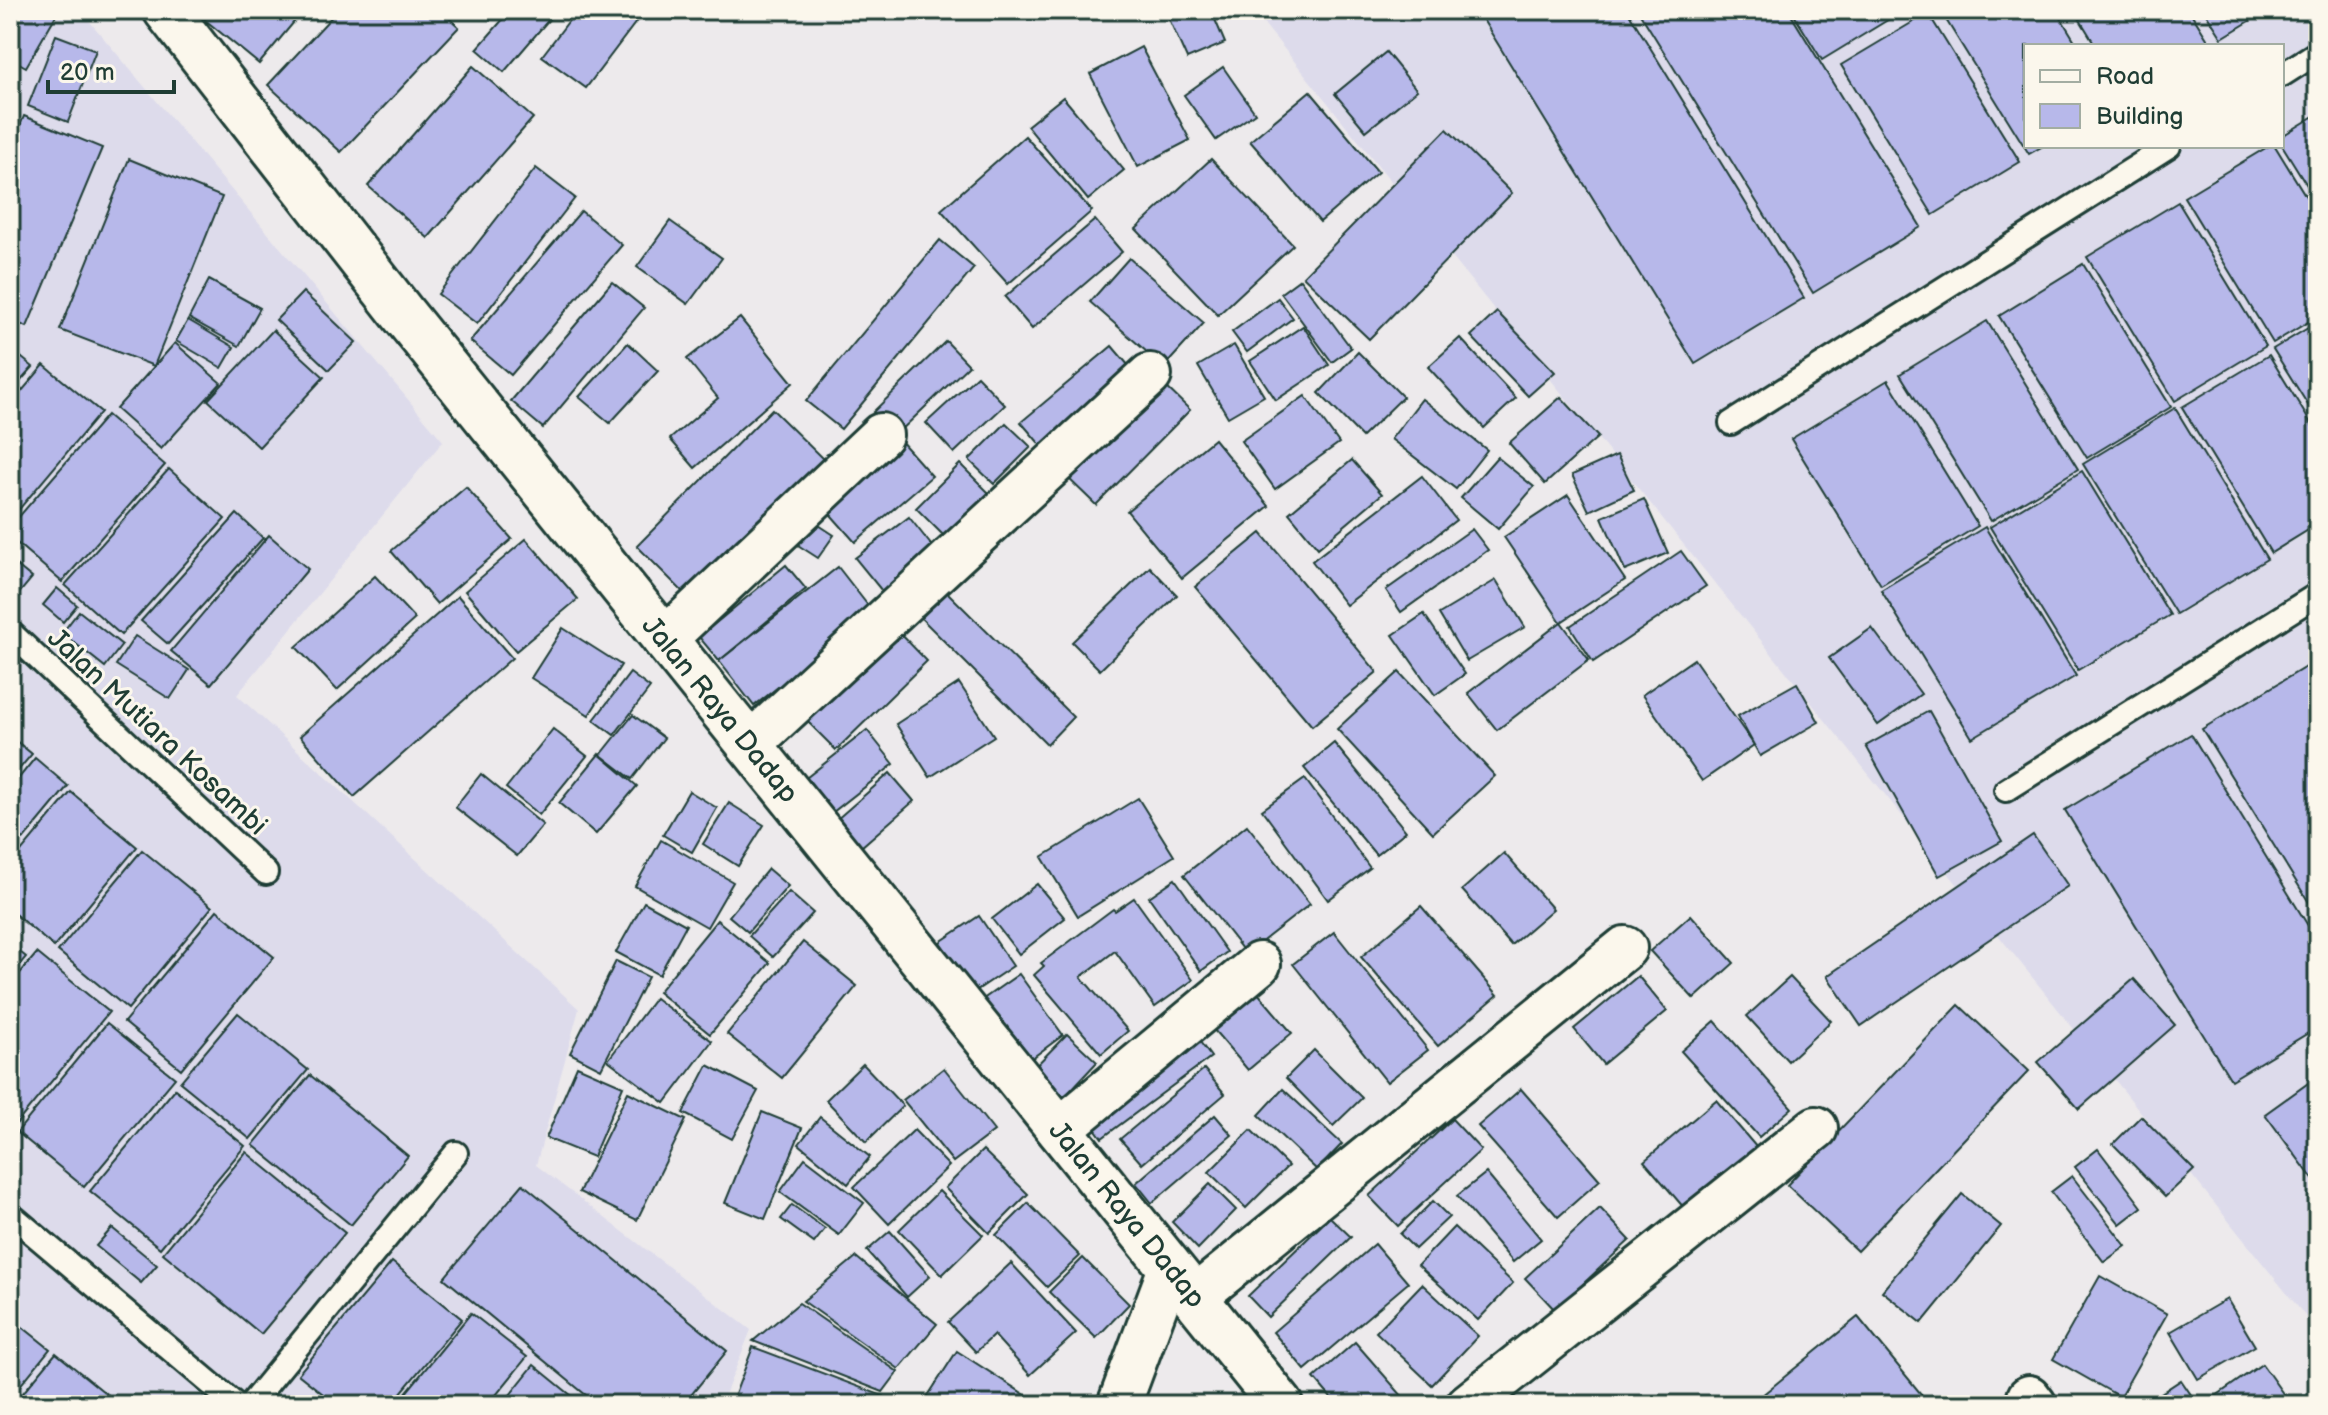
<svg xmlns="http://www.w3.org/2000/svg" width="2328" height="1415" font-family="'Balsamiq Sans',sans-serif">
<rect width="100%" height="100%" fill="#edeaec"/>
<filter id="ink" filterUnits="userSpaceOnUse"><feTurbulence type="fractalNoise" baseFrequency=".0125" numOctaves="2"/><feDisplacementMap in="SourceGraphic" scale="16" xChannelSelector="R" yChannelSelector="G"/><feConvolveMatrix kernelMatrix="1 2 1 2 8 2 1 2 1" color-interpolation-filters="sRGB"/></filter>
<g filter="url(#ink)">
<g fill="#dddbeb" fill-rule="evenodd">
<path d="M10,10H80L443,441L237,695L579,1009L536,1165L751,1330L721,1405H10Z"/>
<path d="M1253,10H2318V1332ZM2026,46H2282V146H2026Z"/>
</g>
<g fill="#b7b8ea" stroke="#1f3d34" stroke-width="2">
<path d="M10,10H59L26,67L10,58Z"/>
<path d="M211,10H304L259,64L204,19Z"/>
<path d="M338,10H440L459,27L341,152L268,85Z"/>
<path d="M511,10H557L504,72L477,49Z"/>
<path d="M577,10H645L586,88L542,56Z"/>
<path d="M1165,10H1211L1225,43L1187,59Z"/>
<path d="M1477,10H1627L1804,298L1695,364Z"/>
<path d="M1638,10H1788L1921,227L1813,293Z"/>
<path d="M1791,10H1904L1822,60Z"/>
<path d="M1940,10H2056L2078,46H2026V146H2043L2029,154Z"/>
<path d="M2074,10H2189L2211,45L2096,46Z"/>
<path d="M2204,10H2268L2222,38Z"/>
<path d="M1928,13L2020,162L1933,215L1841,65Z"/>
<path d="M56,35L96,50L68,122L28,106Z"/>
<path d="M1141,47L1190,140L1138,167L1090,74Z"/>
<path d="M1386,52L1417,90L1366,131L1335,94Z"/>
<path d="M473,66L533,118L428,238L368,186Z"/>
<path d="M1223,67L1255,113L1216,140L1184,95Z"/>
<path d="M1310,91L1378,172L1320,222L1250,141Z"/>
<path d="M1063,97L1124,170L1088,200L1027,126Z"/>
<path d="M2318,114V203L2282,145V136Z"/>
<path d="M24,116L102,148L27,327L10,320V151Z"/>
<path d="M1447,129L1512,193L1369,339L1303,276Z"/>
<path d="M1025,136L1092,211L1008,284L941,210Z"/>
<path d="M2269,146H2275L2318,216V316L2273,343L2184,197Z"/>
<path d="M129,159L222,197L154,366L60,330Z"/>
<path d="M1211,159L1293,245L1218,315L1136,229Z"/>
<path d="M536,168L575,198L477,324L438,294Z"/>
<path d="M2178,202L2266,346L2175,401L2087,257Z"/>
<path d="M581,211L622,245L511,375L470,341Z"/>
<path d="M1095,220L1122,252L1032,329L1005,297Z"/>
<path d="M670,221L722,258L688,304L637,267Z"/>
<path d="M940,240L974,268L841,429L806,401Z"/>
<path d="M1129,258L1204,323L1164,367L1090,302Z"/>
<path d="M2083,264L2171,407L2087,458L1999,316Z"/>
<path d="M1300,279L1351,348L1332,362L1281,293Z"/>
<path d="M209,280L260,308L239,346L189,318Z"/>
<path d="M612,282L644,308L543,428L511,401Z"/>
<path d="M303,292L356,342L329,370L276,320Z"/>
<path d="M1278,298L1293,318L1247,352L1232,332Z"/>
<path d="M1497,312L1555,372L1528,396L1471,336Z"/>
<path d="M740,318L793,383L695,468L670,439L718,398L687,359Z"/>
<path d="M188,320L234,347L222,368L176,341Z"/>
<path d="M1987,321L2078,469L1991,521L1900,374Z"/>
<path d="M2318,322V421L2273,349Z"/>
<path d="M1303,326L1329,365L1276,400L1250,361Z"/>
<path d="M273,330L324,377L259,447L208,400Z"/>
<path d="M1460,338L1516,398L1484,428L1428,367Z"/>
<path d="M946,341L969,365L896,435L873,412Z"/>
<path d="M175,343L221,383L161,449L116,409Z"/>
<path d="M628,343L658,371L610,423L579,397Z"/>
<path d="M1234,345L1264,396L1228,417L1198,366Z"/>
<path d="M1112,346L1140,379L1049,455L1021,422Z"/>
<path d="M10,348L33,367L10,393Z"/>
<path d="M1358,352L1403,397L1362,437L1319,393Z"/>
<path d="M2269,355L2318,435V524L2271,553L2182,407Z"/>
<path d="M44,365L101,412L10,520V405Z"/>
<path d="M977,376L1005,405L954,453L926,423Z"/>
<path d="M1159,380L1190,410L1096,505L1065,475Z"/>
<path d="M1888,380L1978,526L1881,585L1791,439Z"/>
<path d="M1305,396L1339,443L1275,489L1241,441Z"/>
<path d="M1561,397L1598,437L1545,484L1509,443Z"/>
<path d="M1422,399L1487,450L1456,489L1391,439Z"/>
<path d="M2175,408L2267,559L2176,614L2083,464Z"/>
<path d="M772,409L825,461L690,599L637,546Z"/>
<path d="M107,415L165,465L62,582L10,537V527Z"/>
<path d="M1006,423L1031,447L994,484L969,460Z"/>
<path d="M1214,439L1269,506L1182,578L1127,511Z"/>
<path d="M900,440L932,476L855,542L824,507Z"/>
<path d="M1617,455L1634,490L1589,511L1572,475Z"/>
<path d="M1497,457L1534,487L1498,529L1461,498Z"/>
<path d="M1352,460L1382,494L1318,548L1289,513Z"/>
<path d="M960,464L992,496L948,540L916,508Z"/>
<path d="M169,469L225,519L121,635L65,585Z"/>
<path d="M2082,471L2170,615L2078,670L1990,527Z"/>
<path d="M1422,476L1456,520L1346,605L1312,561Z"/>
<path d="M466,487L512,539L437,604L391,551Z"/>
<path d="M1568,495L1625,580L1561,622L1504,537Z"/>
<path d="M1644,499L1668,553L1625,571L1602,517Z"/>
<path d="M237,514L263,538L168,644L141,621Z"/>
<path d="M802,514L834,535L818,558L787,538Z"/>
<path d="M909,517L939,555L886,596L855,558Z"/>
<path d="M1985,527L2076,676L1972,738L1881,590Z"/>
<path d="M1472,529L1488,550L1401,612L1386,590Z"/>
<path d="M1261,533L1377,672L1312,726L1195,587Z"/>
<path d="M269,535L308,569L211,684L171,651Z"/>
<path d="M526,539L578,599L516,651L465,591Z"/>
<path d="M1681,551L1706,586L1593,662L1570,626Z"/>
<path d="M10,560L32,578L17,596L10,591Z"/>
<path d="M786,565L806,589L719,661L699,637Z"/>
<path d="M838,567L873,612L754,706L719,661Z"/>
<path d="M1150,567L1177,595L1100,670L1072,642Z"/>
<path d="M375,576L415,619L337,690L296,647Z"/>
<path d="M1496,580L1525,627L1467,661L1439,614Z"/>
<path d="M57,588L77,605L63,622L43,605Z"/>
<path d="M947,592L1073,717L1047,744L921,618Z"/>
<path d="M458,596L512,658L354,797L300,736Z"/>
<path d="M79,611L122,645L105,667L62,633Z"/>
<path d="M1424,614L1465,674L1435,695L1393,635Z"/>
<path d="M1561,622L1589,660L1497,730L1468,693Z"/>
<path d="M563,628L621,665L589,715L531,678Z"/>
<path d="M895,628L927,661L836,750L803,717Z"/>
<path d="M1872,628L1921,694L1878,725L1829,658Z"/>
<path d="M135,636L189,670L170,699L116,665Z"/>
<path d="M1694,659L1754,745L1702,781L1642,695Z"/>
<path d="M2314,662L2318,669V917L2202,729Z"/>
<path d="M1399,672L1495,776L1433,833L1337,729Z"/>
<path d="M630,673L650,688L614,735L594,720Z"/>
<path d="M959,683L994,736L930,777L896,724Z"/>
<path d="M1797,683L1819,722L1760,756L1738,716Z"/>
<path d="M1929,711L2002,841L1939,876L1866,746Z"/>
<path d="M633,715L664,738L632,779L601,755Z"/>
<path d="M553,729L587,756L539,815L506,788Z"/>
<path d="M867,730L894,764L833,812L806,778Z"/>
<path d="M2191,734L2318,942V1027L2231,1080L2065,810Z"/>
<path d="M10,736L32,754L10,780Z"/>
<path d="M1334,743L1406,831L1376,855L1304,768Z"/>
<path d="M599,754L637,786L596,834L559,803Z"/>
<path d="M35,758L68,786L24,839L10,827V789Z"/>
<path d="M890,773L914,801L861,847L836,820Z"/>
<path d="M481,774L543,825L517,856L455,807Z"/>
<path d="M1305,779L1370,868L1328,900L1262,810Z"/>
<path d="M689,791L717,808L692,852L663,835Z"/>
<path d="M71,792L137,847L54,947L10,910V865Z"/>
<path d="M1138,798L1174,856L1078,916L1042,857Z"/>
<path d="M729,803L764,825L738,866L703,844Z"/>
<path d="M1247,825L1310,904L1246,954L1184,875Z"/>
<path d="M2033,835L2068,886L1861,1026L1827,976Z"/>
<path d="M10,836L20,844L10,856Z"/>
<path d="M661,840L733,882L707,927L635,886Z"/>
<path d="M142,850L212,907L128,1009L58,951Z"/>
<path d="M1504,853L1553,909L1511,945L1462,890Z"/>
<path d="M768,869L788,886L748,932L729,916Z"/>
<path d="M1175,879L1227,952L1201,971L1149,897Z"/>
<path d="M1037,884L1065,918L1019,954L992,919Z"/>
<path d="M789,892L813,913L773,957L749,936Z"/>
<path d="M1134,898L1193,980L1155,1007L1115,951L1081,977L1128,1031L1101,1054L1034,975L1044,966L1041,963L1113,909L1115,911Z"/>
<path d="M644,902L686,925L659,975L616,952Z"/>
<path d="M1421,906L1498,995L1438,1046L1361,957Z"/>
<path d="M217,910L274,957L181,1069L124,1022Z"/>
<path d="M1691,915L1734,963L1694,999L1650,951Z"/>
<path d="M979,916L1013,966L974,992L940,942Z"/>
<path d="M717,920L770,963L710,1034L658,992Z"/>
<path d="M1334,932L1428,1050L1387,1082L1293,964Z"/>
<path d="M803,942L857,986L782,1078L727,1034Z"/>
<path d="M10,944L26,957L10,976Z"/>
<path d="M37,953L109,1012L12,1129L10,985Z"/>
<path d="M616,961L648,977L601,1069L570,1053Z"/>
<path d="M1019,974L1063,1035L1024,1064L979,1002Z"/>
<path d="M1638,976L1667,1011L1603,1064L1574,1029Z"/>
<path d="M1790,977L1831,1021L1788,1061L1747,1016Z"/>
<path d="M1246,979L1292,1033L1248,1070L1202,1016Z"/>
<path d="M2134,979L2175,1025L2079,1109L2038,1062Z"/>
<path d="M655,998L712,1041L665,1103L608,1060Z"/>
<path d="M1959,1005L2029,1071L1857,1251L1787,1185Z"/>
<path d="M238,1013L308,1070L250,1139L180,1082Z"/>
<path d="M1715,1021L1792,1108L1759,1137L1681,1051Z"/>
<path d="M107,1023L175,1078L84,1187L17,1132Z"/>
<path d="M1067,1034L1097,1062L1055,1107L1024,1078Z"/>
<path d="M1195,1035L1211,1057L1102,1138L1086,1116Z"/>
<path d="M1314,1050L1362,1098L1333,1126L1286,1078Z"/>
<path d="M863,1064L903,1106L866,1142L826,1100Z"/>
<path d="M708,1065L758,1091L732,1139L683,1113Z"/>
<path d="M577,1066L623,1086L593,1157L546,1138Z"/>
<path d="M944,1068L994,1131L953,1162L903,1100Z"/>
<path d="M1204,1069L1225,1094L1142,1164L1120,1139Z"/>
<path d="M310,1075L408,1156L351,1225L253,1145Z"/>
<path d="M2318,1076V1186L2265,1114Z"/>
<path d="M175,1089L245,1146L160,1248L90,1191Z"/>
<path d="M1283,1089L1342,1144L1317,1170L1259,1115Z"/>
<path d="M1521,1089L1600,1180L1558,1217L1478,1126Z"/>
<path d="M628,1092L686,1120L637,1220L579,1192Z"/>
<path d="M1716,1100L1757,1148L1685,1209L1644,1161Z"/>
<path d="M762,1112L802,1128L765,1219L725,1203Z"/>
<path d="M1215,1115L1232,1135L1152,1203L1136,1183Z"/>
<path d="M2141,1116L2194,1170L2165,1197L2113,1144Z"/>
<path d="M820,1117L870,1157L848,1184L799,1144Z"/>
<path d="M1452,1119L1481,1150L1398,1226L1369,1196Z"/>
<path d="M914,1130L949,1166L889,1224L854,1187Z"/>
<path d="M1251,1130L1288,1166L1246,1208L1209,1172Z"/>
<path d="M2098,1149L2142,1207L2120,1224L2075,1167Z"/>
<path d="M983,1150L1028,1194L989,1233L945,1188Z"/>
<path d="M246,1152L345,1233L261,1334L163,1253Z"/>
<path d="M805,1158L864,1203L839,1235L780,1192Z"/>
<path d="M1486,1173L1541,1239L1513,1262L1457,1196Z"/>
<path d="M2072,1176L2126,1246L2104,1262L2051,1192Z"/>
<path d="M523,1184L727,1351L683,1405H598L444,1278Z"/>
<path d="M1210,1184L1236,1210L1198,1249L1172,1222Z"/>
<path d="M939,1191L983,1235L942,1275L899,1230Z"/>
<path d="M1962,1194L2001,1226L1922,1323L1882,1291Z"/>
<path d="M1433,1201L1449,1217L1415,1249L1400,1234Z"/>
<path d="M1028,1203L1080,1256L1047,1287L996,1235Z"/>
<path d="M792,1205L825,1229L814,1243L781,1219Z"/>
<path d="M1600,1208L1630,1240L1555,1310L1525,1278Z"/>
<path d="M1330,1217L1351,1237L1268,1317L1248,1296Z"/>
<path d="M1454,1227L1513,1283L1478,1320L1418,1265Z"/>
<path d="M112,1228L157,1265L141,1283L96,1246Z"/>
<path d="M890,1231L930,1276L907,1297L867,1251Z"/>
<path d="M1375,1244L1408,1283L1305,1370L1273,1332Z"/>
<path d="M856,1257L937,1324L899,1369L803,1301Z"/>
<path d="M1083,1258L1129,1304L1096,1338L1049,1292Z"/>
<path d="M392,1262L462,1319L391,1405H337L298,1374Z"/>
<path d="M1011,1263L1076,1333L1030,1375L994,1335L976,1352L948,1322Z"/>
<path d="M2100,1276L2167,1314L2120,1397L2053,1359Z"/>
<path d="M1422,1284L1478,1336L1432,1385L1376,1332Z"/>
<path d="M2227,1299L2255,1346L2198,1379L2170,1332Z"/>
<path d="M799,1303L898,1372L883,1392L753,1341Z"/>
<path d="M471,1313L527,1357L488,1405H396Z"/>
<path d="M10,1317L50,1349L10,1398Z"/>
<path d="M1858,1317L1930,1405H1750Z"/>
<path d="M1355,1342L1410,1405H1337L1314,1378Z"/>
<path d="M753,1347L883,1396L880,1405H731Z"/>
<path d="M957,1351L1041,1405H922Z"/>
<path d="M56,1353L120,1405H13Z"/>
<path d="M2262,1364L2291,1405H2212L2209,1401Z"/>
<path d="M534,1365L583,1405H502Z"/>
<path d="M2181,1380L2198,1405H2143Z"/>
</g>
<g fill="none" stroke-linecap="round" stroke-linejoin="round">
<defs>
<g id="lane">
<path d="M2282,75L2318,52"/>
<path d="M1731,423L2169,146"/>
<path d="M10,632L266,873"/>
<path d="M2006,790L2318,594"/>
<path d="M10,1214L236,1405"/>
<path d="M250,1405L456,1153"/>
</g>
<g id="street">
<path d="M664,640L881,435"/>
<path d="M749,745L1150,375"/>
<path d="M1059,1130L1259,964"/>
<path d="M1195,1297L1625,948"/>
<path d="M2029,1397L2035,1405"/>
<path d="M1119,1405L1170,1268"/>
<path d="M1468,1405L1816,1128"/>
</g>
<path id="secondary" d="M166,10L403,314L1281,1405"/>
</defs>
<use href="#lane" stroke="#1f3d34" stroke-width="28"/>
<use href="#street" stroke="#1f3d34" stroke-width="48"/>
<use href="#secondary" stroke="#1f3d34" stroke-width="50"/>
<use href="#lane" stroke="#fbf7ec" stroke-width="22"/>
<use href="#street" stroke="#fbf7ec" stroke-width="42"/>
<use href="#secondary" stroke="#fbf7ec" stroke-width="44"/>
</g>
</g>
<g text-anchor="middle" stroke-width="6" stroke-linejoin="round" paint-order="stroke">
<g font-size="28" fill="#1f3d34" stroke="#fbf7ec">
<text transform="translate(721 709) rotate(51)" y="10">Jalan Raya Dadap</text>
<text transform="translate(158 731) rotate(43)" y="10">Jalan Mutiara Kosambi</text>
<text transform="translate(1128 1214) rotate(51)" y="10">Jalan Raya Dadap</text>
</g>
</g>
<rect width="2328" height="1415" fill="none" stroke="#fbf7ec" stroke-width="40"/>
<rect x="20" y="20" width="2288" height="1375" fill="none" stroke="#1f3d34" stroke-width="3" filter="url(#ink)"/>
<rect x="2024" y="44" width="260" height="104" fill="#fbf7ec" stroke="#a3ada2" stroke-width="2"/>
<rect x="2040" y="70" width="40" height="12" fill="#fbf7ec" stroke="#a3ada2" stroke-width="2"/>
<text x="2096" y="84" font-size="24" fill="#1f3d34">Road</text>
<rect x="2040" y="104" width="40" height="24" fill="#b7b8ea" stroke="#a3ada2" stroke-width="2"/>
<text x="2096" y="124" font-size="24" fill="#1f3d34">Building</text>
<path d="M48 80v12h126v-12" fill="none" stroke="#1f3d34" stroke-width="4"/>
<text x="60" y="80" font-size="24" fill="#1f3d34" stroke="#fbf7ec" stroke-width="6" paint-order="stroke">20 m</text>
</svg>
